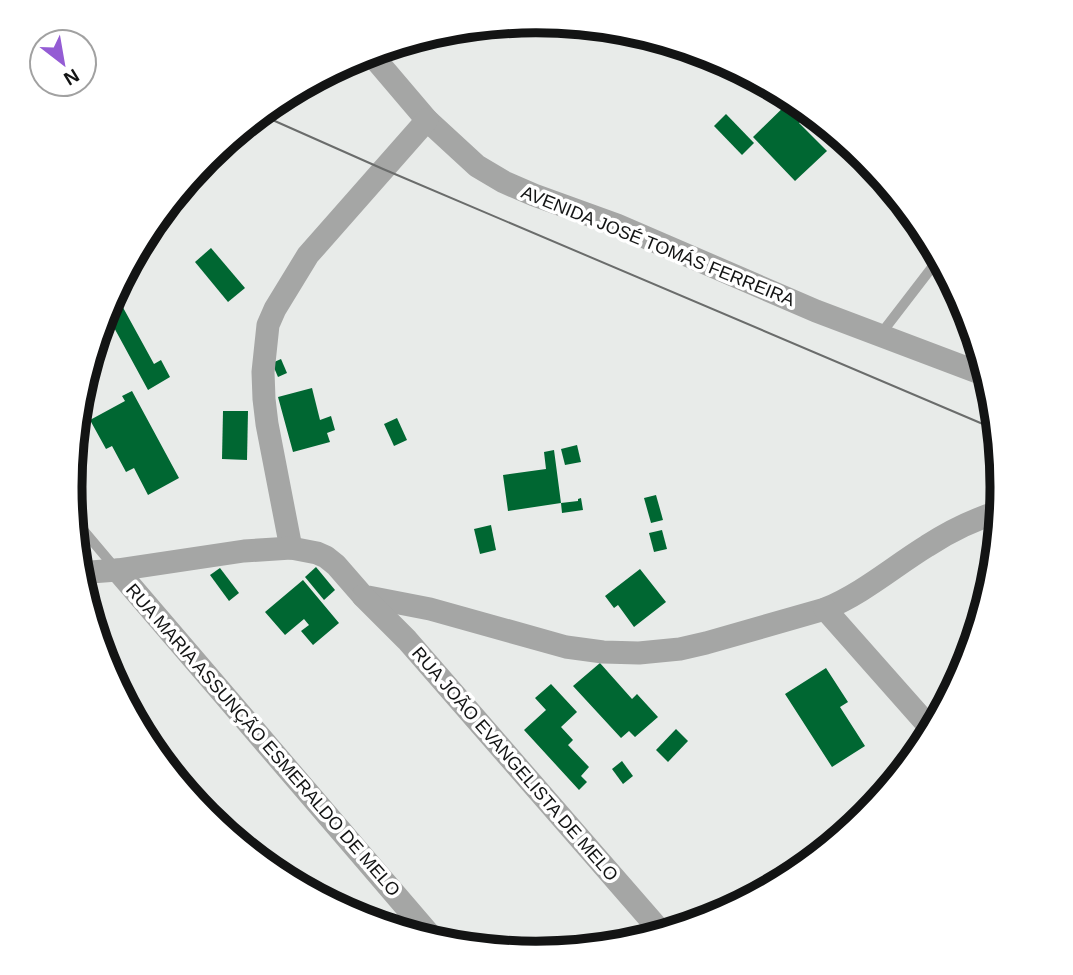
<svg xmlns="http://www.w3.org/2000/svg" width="1073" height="975" font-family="Arial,sans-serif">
<rect width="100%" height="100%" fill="#e8ebe9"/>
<g fill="#006732">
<path d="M793,98L811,112L799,123L827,151L795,181L753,137Z"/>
<path d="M726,114L754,143L742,155L714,126Z"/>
<path d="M211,248L245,288L228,302L195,262Z"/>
<path d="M120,302L154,364L161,360L170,377L148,390L105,311Z"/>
<path d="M281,359L287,373L278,377L272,363Z"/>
<path d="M312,388L320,420L331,416L335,430L327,433L330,442L293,452L278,397Z"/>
<path d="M132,391L179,478L148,495L134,468L126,472L112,446L106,449L90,420L125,401L122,396Z"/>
<path d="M223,411H248L247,460L222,459Z"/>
<path d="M397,418L407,440L394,446L384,424Z"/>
<path d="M577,445L581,462L565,465L561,449Z"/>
<path d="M554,450L561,503L508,511L503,475L546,469L544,452Z"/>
<path d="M656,495L663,520L651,523L644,498Z"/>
<path d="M581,498L583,510L562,513L561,503L578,501V499Z"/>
<path d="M491,525L496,550L480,554L474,529Z"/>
<path d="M662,530L667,549L654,552L649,533Z"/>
<path d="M316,567L335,590L324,600L305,577Z"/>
<path d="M220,568L239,593L229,601L210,575Z"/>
<path d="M640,569L666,602L634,627L618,605L614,608L605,596Z"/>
<path d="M303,580L339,623L313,645L301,631L309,625L304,619L285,635L265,612Z"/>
<path d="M600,663L632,699L637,694L658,717L635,737L629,731L621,738L573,686Z"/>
<path d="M826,668L848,702L840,707L865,746L832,767L785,694Z"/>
<path d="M551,684L577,712L561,727L573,740L568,745L589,767L581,776L587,782L579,790L524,730L546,710L535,698Z"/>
<path d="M676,729L688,741L668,762L656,750Z"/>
<path d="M622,761L633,776L623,784L612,769Z"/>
</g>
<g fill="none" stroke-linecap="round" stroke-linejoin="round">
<g stroke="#a5a6a5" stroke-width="10">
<path d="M880,335L940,257"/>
<path d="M73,518L116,569"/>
</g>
<g stroke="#a5a6a5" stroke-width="23">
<path d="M370,53L427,120L477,166L504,182L534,195L617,225L816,311L988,376"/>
<path d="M291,548L267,424L264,399L263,372L268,325L275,309L308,255L427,120"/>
<path d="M117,570L436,942"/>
<path d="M78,573L117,570L244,551L291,548L317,553L326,557L336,565L363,596L430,609L566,647L603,652L639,653L680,649L706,643L825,609C862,594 893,567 927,546C950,531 975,519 1001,511"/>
<path d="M363,596L407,640L663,934"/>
<path d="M825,609L933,731"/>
</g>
<path stroke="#6a6c6b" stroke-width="2" d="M259,114L383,169L997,430"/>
</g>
<g text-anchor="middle" stroke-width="7" stroke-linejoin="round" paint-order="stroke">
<g font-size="18" fill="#131414" stroke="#fff">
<text transform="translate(658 246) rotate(22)" y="6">AVENIDA JOSÉ TOMÁS FERREIRA</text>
<text transform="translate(263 740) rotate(49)" y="6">RUA MARIA ASSUNÇÃO ESMERALDO DE MELO</text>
<text transform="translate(515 764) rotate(49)" y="6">RUA JOÃO EVANGELISTA DE MELO</text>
</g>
</g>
<path d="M0 0H1073V975H0ZM82 487a454 454 0 1 1 908 0a454 454 0 1 1-908 0Z" fill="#fff" fill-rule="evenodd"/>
<path fill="none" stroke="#131414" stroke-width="9" d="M82 487a454 454 0 1 1 908 0a454 454 0 1 1-908 0Z"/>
<g transform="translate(63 63) rotate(149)"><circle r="33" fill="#ffffff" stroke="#a1a1a1" stroke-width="2"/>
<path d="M0-5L12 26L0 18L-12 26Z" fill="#945cd4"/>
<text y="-10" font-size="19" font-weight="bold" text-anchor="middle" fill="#131414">N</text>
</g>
</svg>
